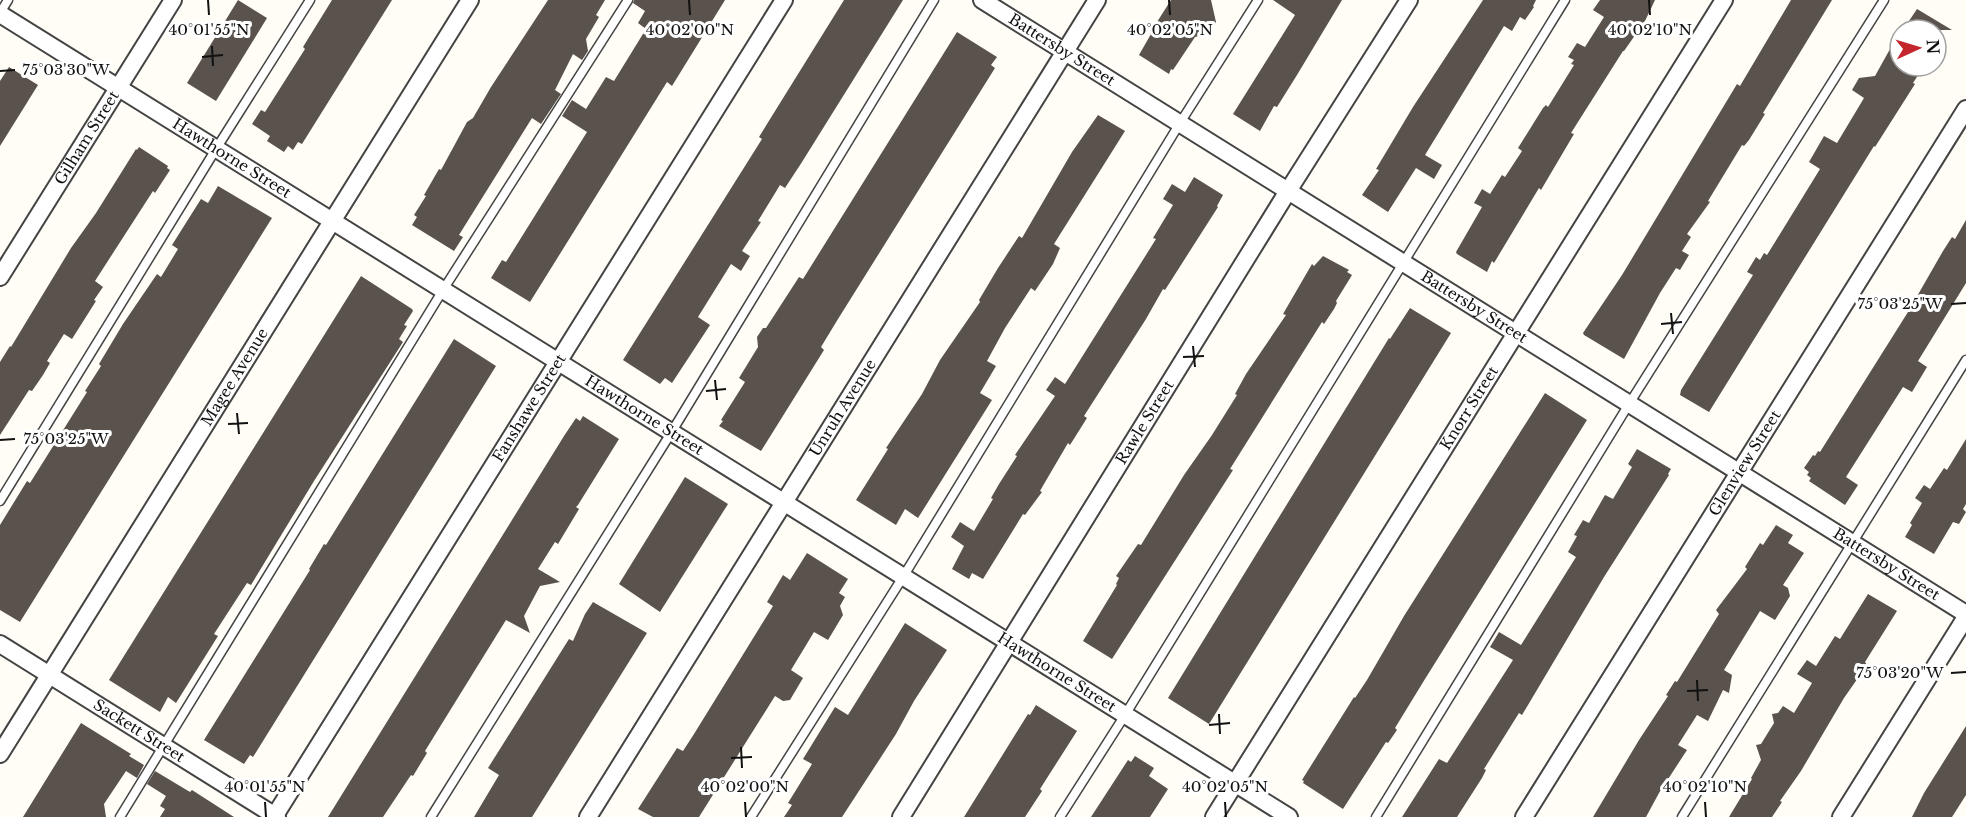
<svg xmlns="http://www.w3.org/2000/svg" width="1966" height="817" font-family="'Libre Baskerville',serif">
<rect width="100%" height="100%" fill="#fffdf5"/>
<g fill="#5a524d">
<path d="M238,0L267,18L216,101L187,83Z"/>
<path d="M332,0H392L302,144L298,142L293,150L288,146L284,152L267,141L270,136L252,124L261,110L265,112L305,49L303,47Z"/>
<path d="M548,0H605L596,15L599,17L586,39L588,51L582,60L573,54L555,90L561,94L541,124L532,118L459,235L463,237L454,251L412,225L417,217L414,215L426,196L424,195L439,169L441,170L467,122L473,118L491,87Z"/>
<path d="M634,0H725L672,86L667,82L530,302L491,278L502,260L506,262L587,132L562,116L572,100L586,109L606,77L614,81L646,29L638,23L645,11L633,3Z"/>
<path d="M844,0H903L802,162L785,188L780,185L758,221L761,222L742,251L750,256L741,271L731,264L698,317L710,325L672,383L665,378L660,384L623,360L762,139L759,137L767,124Z"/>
<path d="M1171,0H1211L1216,22L1208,34L1195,37L1173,70L1171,69L1169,74L1139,55L1151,34L1150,33Z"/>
<path d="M1273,0H1342L1297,75L1277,107L1274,106L1260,131L1233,114L1295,15Z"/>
<path d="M1483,0H1536L1533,6L1534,7L1525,20L1520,17L1512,31L1504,26L1425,155L1442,165L1434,179L1416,168L1388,212L1362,195L1379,170L1376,169L1413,107Z"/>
<path d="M1600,0H1655L1645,21L1624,51H1623L1571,133L1574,134L1541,190L1539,188L1494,263L1492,261L1487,272L1457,254L1456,252L1482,207L1474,203L1482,189L1490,194L1502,175L1505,177L1522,151L1518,148L1543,108L1546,105L1548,107L1574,65L1571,64L1574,60L1568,57L1577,43L1585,47L1604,17L1593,10Z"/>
<path d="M1791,0H1832L1763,113L1765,114L1749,140L1744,146L1742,145L1708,201L1710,202L1687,234L1691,237L1682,251L1689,255L1680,270L1676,268L1660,293L1624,359L1584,335L1583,333L1622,275L1737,84L1740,86Z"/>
<path d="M1917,9L1952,30H1903Z"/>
<path d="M1900,31V66H1924L1913,83L1915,84L1875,147L1874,146L1709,412L1680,395L1681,390L1753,275L1747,272L1756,257L1760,260L1764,253L1767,255L1820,169L1809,162L1824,136L1837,143L1864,98L1852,90L1859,78L1875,76Z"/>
<path d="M957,32L997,57L991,65L995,68L838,319L821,347L824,350L761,451L719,426L723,421L721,420L745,382L739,378L758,347L757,337L763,328H766L799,277L803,279Z"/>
<path d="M9,67L38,85L0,146V81Z"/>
<path d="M1098,115L1125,131L1054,244L1060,248L1053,264L1035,291L1031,288L1005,328L987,361L996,366L980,393L992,400L918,518L905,509L896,525L856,500L888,449L886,448L922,394L940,360L980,302L979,300L998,268L1019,236L1022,238L1072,152Z"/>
<path d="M139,147L168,166L167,168L170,170L155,193L153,191L95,281L103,287L94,300L96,301L72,339L64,334L47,361L50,363L43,375L32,391L29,390L0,435V362L10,346L11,347L71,248L96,213L136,149L137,150Z"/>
<path d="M1194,177L1223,195L1217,206L1218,207L1165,290L1163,289L1146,319L1084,416L1087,418L1070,445L1068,443L1044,484L1040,491L1042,492L1025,515L1023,514L983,579L972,573L969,579L952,569L964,546L951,537L960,522L974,531L993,499L991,498L999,484L1017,456L1015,455L1055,396L1046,390L1055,377L1065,384L1156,239L1153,238L1173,205L1163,199L1172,184L1185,192Z"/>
<path d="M218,186L272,218L20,622L0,610V525L27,481L30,483L87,392L85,391L101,366L99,364L123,324L157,274L161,277L178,249L172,245L201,199L208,203Z"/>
<path d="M1966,220V283L1918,361L1927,367L1912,392L1903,387L1846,477L1858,485L1845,505L1809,481L1811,478L1807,475L1809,472L1804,468L1813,455L1815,456L1818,451L1820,452L1908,312L1943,251L1952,237L1955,239Z"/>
<path d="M1323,256L1349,270L1347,272L1352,275L1336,301L1337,303L1334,309L1324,324L1322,322L1230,469L1233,470L1112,659L1083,641L1117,585L1116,584L1119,578L1116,576L1138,544L1141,545L1184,475L1212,435L1237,395L1235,394L1246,374L1286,315L1283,314L1312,264L1314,266Z"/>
<path d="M361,276L412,309L413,311L404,325L407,326L399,339L403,342L314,481L251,585L247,583L214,634L218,636L176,703L168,697L160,712L109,680Z"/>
<path d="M1410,308L1451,333L1209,724L1168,698L1389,338L1390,339Z"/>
<path d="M454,339L496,366L253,757L250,755L244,764L204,740L310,570L309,569L324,544L326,545L349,508Z"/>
<path d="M1545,393L1587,420L1425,679L1395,728L1397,730L1388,743L1386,742L1343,809L1303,783L1304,781L1302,780L1354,697L1355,698L1367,680L1404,616Z"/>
<path d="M583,416L619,439L578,505L576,507L579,509L558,544L555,542L538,569L560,582L540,586L524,616L530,633L506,620L425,751L427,753L413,776L411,775L383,817H328L564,436L576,418L580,421Z"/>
<path d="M1966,439V504L1963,509L1966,512L1959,524L1953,522L1934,554L1905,537L1912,525L1910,523L1922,503L1915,498L1924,485L1930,489L1944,468L1947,470Z"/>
<path d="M1637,449L1671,469L1668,474L1669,475L1604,577L1522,715L1519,713L1484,769L1486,770L1482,778L1457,817H1402L1439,759L1447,763L1513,660L1490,647L1499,632L1521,645L1576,557L1568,552L1577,536L1574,535L1583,520L1589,523L1605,495L1613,499L1632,467L1628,464Z"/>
<path d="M685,477L728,504L660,612L619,584Z"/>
<path d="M1776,525L1793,535L1788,543L1804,553L1783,585L1788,588L1790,596L1775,620L1760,611L1724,670L1732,675L1729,693L1723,690L1708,721L1697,715L1678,745L1687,750L1659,793L1646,817H1593L1639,740L1668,696L1666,695L1675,681L1677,682L1719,614L1716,610L1747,569L1745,567L1760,543L1763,545Z"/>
<path d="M807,553L848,579L839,593L845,597L840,606L843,615L828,640L814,632L791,670L803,678L790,700L783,701L775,696L699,817H653L638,809L677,748L683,751L694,734L773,606L767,602L783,575L790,580Z"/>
<path d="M1868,594L1897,611L1865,662L1867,665L1844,698L1801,771L1780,801L1782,802L1772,817H1729L1752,779L1751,778L1761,760L1756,745L1761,744L1774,723L1772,714L1778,713L1783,706L1794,713L1812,683L1797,674L1807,660L1816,666L1835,636L1840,639Z"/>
<path d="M593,602L647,633L532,817H474L499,775L488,768L569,639L573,641L585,614Z"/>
<path d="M905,623L947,650L914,701L896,734L842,817H784L792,805L788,803L812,764L803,759L835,707L848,715Z"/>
<path d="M1036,705L1077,731L1040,789L1042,791L1025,817H964L1028,714L1030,715Z"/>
<path d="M81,723L131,754L129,756L144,765L137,778L126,771L104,804L106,817H23Z"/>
<path d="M1966,726V795L1952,817H1912L1924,793Z"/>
<path d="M1135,756L1154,768L1149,776L1168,789L1150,817H1091L1128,760L1131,762Z"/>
<path d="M155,771L190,792L192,790L234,817H160L165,809L160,806L166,796L147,784Z"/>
</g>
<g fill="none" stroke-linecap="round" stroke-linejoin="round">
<defs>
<g id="service">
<path d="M0,13L8,0"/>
<path d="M0,501L216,149L310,0"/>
<path d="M120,817L443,290L628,0"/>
<path d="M431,817L671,433L934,0"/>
<path d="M751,817L903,577L1180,123L1258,0"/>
<path d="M1060,817L1125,715L1565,0"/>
<path d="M1376,817L1629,404L1884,0"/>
<path d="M1682,817L1966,360"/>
</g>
<g id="minor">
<path id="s1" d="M982,0L1966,614"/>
<path id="s2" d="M0,14L1289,817"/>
<path id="s3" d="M0,277L173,0"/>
<path id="s4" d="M0,644L277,817"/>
<path id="s5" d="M0,754L470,0"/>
<path id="s6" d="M274,817L784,0"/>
<path id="s7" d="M588,817L1097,0"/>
<path id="s8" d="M901,817L1288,191L1409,0"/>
<path id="s9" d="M1214,817L1724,0"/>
<path id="s10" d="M1524,817L1966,109"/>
<path d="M1841,817L1966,617"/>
</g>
</defs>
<use href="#service" stroke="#444" stroke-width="11"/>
<use href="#minor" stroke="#444" stroke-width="20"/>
<use href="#service" stroke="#fff" stroke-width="8"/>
<use href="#minor" stroke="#fff" stroke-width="16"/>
</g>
<path fill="none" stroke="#111" stroke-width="2" d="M208,0L209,15M689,0L690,15M1169,0L1170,15M1649,0L1650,15M212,46L213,66M202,57L223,55M0,71L15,70M1951,304L1966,303M1671,313L1673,334M1661,324L1682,322M1193,346L1195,367M1183,357L1204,356M715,380L717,400M706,391L726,389M237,413L239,434M228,424L248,423M0,440L15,439M1951,673L1966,672M1697,680L1698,701M1687,691L1708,690M1219,714L1220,734M1209,725L1230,723M741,747L742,768M731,758L752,757M265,802L266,817M745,802L746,817M1225,802L1226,817M1705,802L1706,817"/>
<g text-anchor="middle" stroke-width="6" stroke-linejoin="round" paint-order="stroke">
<g font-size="15" fill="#111" stroke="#fff">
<text dy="5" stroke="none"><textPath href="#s1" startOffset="94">Battersby Street</textPath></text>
<text dy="5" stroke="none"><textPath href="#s3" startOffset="164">Gilham Street</textPath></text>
<text dy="5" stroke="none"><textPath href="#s2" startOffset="273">Hawthorne Street</textPath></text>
<text dy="5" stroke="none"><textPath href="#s1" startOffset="580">Battersby Street</textPath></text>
<text dy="5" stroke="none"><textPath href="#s5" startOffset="444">Magee Avenue</textPath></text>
<text dy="5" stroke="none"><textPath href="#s6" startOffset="482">Fanshawe Street</textPath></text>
<text dy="5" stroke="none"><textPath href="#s7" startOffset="482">Unruh Avenue</textPath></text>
<text dy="5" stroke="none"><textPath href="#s9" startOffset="482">Knorr Street</textPath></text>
<text dy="5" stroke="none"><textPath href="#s2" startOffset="759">Hawthorne Street</textPath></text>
<text dy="5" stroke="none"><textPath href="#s8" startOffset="464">Rawle Street</textPath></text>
<text dy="5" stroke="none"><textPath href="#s10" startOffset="417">Glenview Street</textPath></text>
<text dy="5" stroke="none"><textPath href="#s1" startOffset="1066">Battersby Street</textPath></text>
<text dy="5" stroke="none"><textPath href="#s2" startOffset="1245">Hawthorne Street</textPath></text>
<text dy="5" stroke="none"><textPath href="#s4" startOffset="164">Sackett Street</textPath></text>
</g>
</g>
<g font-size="15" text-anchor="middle" fill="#111" stroke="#fff" stroke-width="6" stroke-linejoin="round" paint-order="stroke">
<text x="209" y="35">40°01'55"N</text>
<text x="690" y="35">40°02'00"N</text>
<text x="1170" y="35">40°02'05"N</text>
<text x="1650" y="35">40°02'10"N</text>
<text x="66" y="75">75°03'30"W</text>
<text x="1900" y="309">75°03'25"W</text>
<text x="66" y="444">75°03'25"W</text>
<text x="1900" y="678">75°03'20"W</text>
<text x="265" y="792">40°01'55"N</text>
<text x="745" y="792">40°02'00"N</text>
<text x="1225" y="792">40°02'05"N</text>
<text x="1705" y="792">40°02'10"N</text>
</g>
<g transform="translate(1918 48) rotate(86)"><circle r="28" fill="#ffffff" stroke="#a0a0a0" stroke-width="1.5"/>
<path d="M0-4.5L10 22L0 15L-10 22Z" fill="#c4262e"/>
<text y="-9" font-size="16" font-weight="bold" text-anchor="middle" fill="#111111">N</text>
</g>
</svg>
